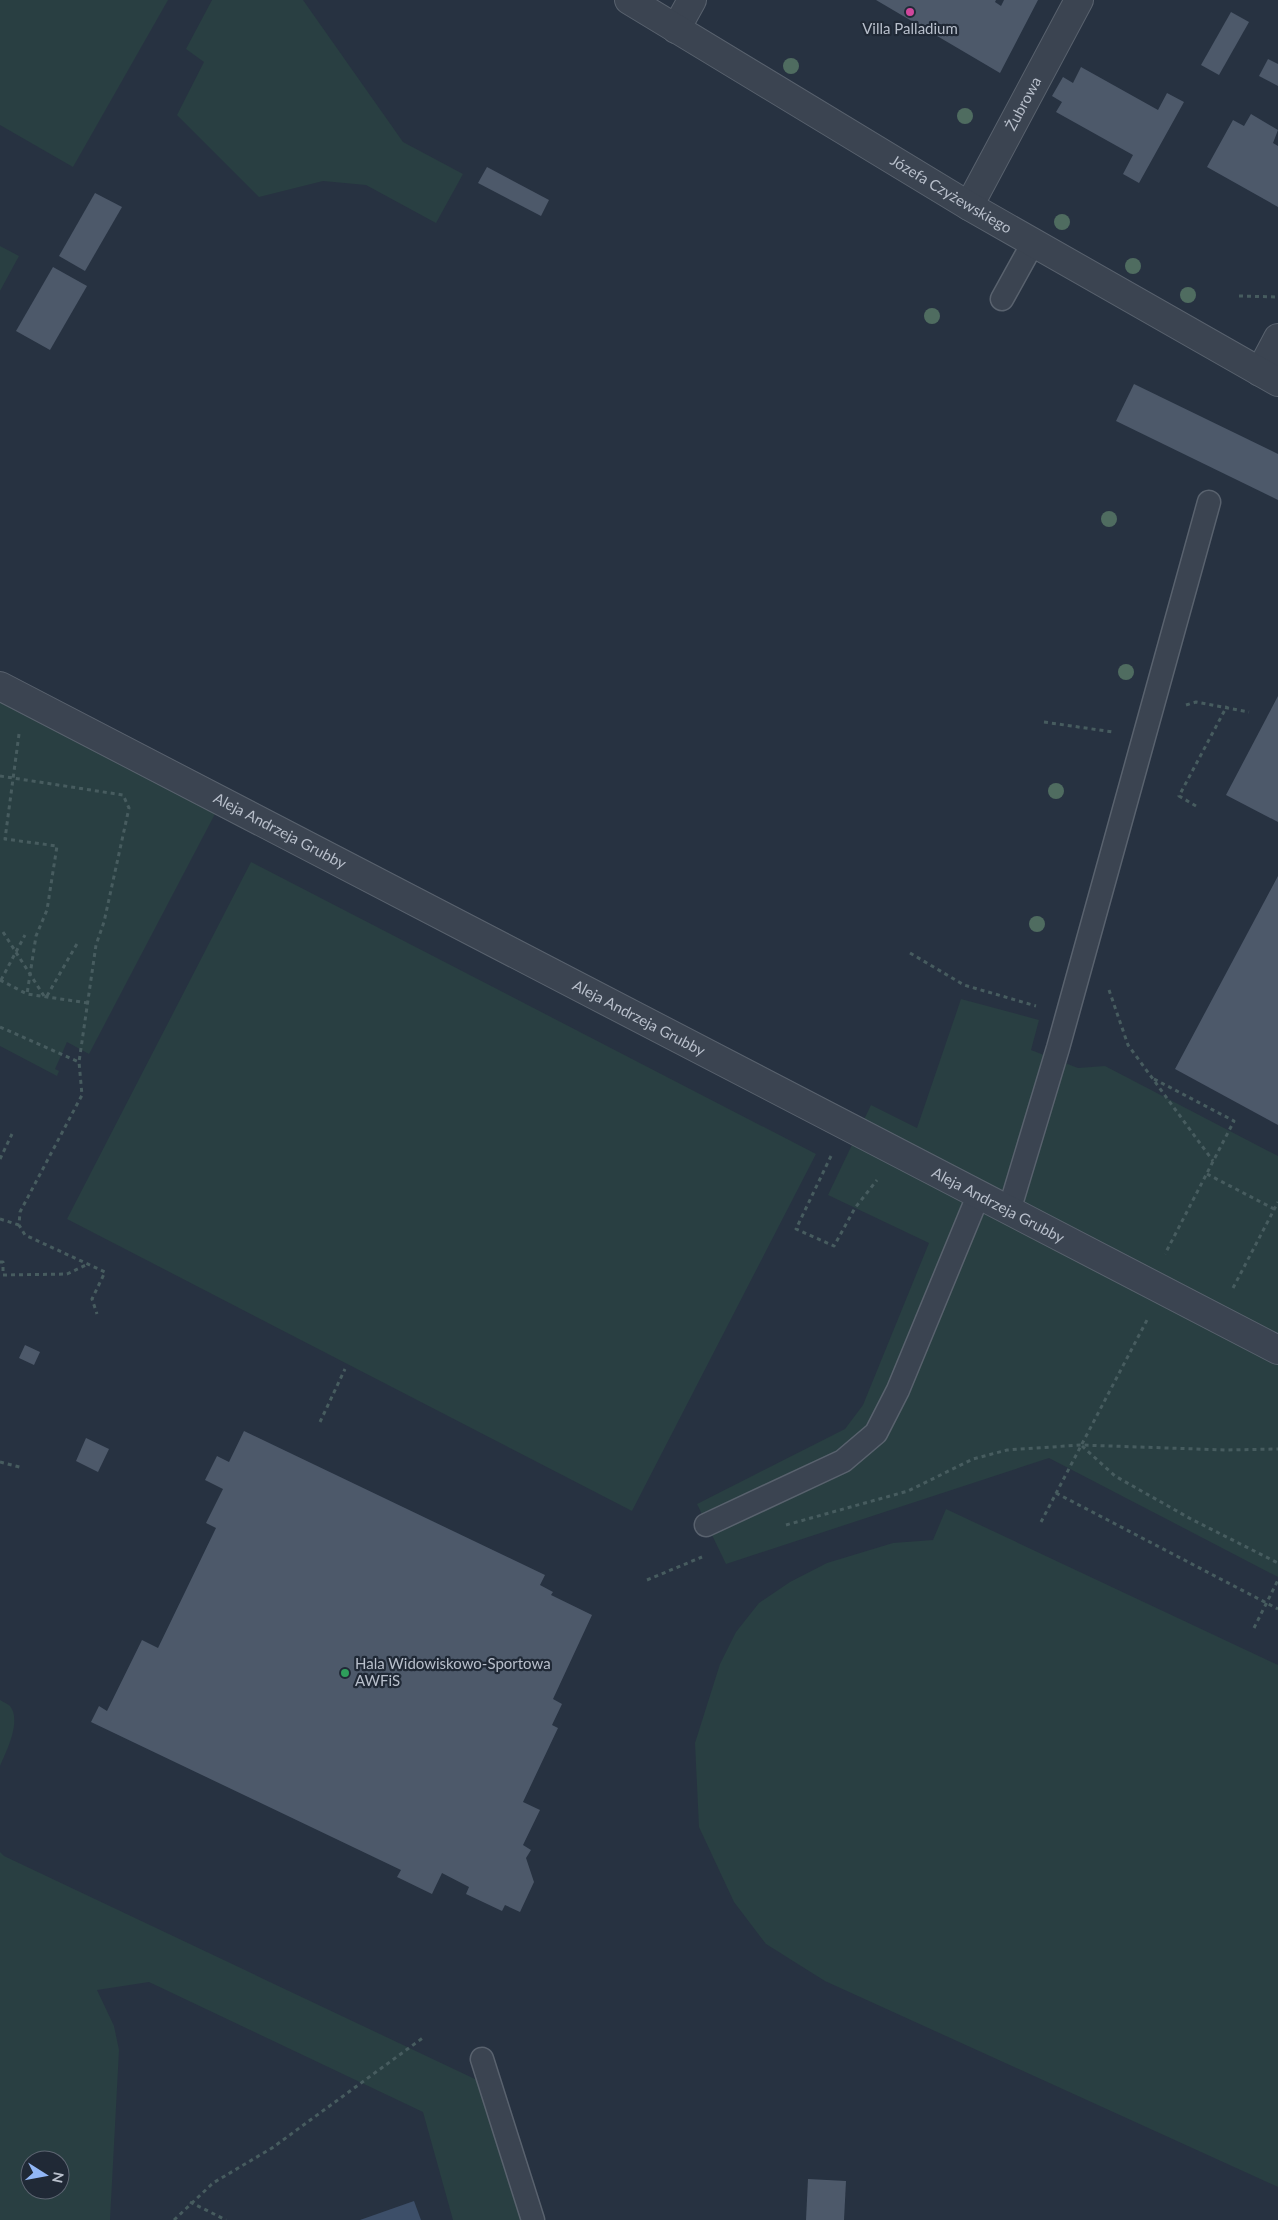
<svg xmlns="http://www.w3.org/2000/svg" width="1278" height="2220" font-family="Lato,sans-serif">
<rect width="100%" height="100%" fill="#273241"/>
<g fill="#293f42" fill-rule="evenodd">
<path d="M0,0H168L73,167L0,125Z"/>
<path d="M212,0H303L403,142L463,174L436,223L366,185L323,181L259,197L177,115L204,62L186,49Z"/>
<path d="M0,246L19,256L0,291Z"/>
<path d="M0,699L216,812L89,1054L67,1042L55,1069L59,1071L57,1076L0,1046Z"/>
<path d="M251,862L816,1154L632,1511L67,1219Z"/>
<path d="M961,999L1039,1020L1031,1050L1078,1068L1105,1066L1278,1156V1577L1049,1458L726,1564L697,1504L845,1429L863,1405L929,1243L828,1195L871,1105L917,1128Z"/>
<path d="M946,1509L1278,1665V2187L825,1981L766,1944L734,1902L699,1827L695,1743L720,1664L736,1632L759,1603L790,1582L827,1563L893,1543L933,1540Z"/>
<path d="M0,1700C3,1702 8,1704 10,1706C22,1721 6,1752 0,1766Z"/>
<path d="M0,1852L4,1856L477,2080L521,2220H453L423,2112L149,1982L97,1990L114,2026L119,2050L110,2220H0ZM30,2160H60V2190H30Z"/>
</g>
<path fill="#3d4f69" d="M414,2201L421,2220H360Z"/>
<g fill="#4d596a">
<path d="M876,0H996L995,2L1001,6L1004,0H1038L1000,73Z"/>
<path d="M1231,12L1249,22L1219,75L1201,65Z"/>
<path d="M1268,59L1278,64V86L1259,76Z"/>
<path d="M1081,67L1158,110L1167,93L1184,102L1139,183L1123,174L1133,155L1056,112L1062,102L1052,96L1063,77L1073,83Z"/>
<path d="M1251,114L1278,130L1273,143L1278,146V207L1207,167L1233,120L1244,126Z"/>
<path d="M487,167L549,200L541,216L478,183Z"/>
<path d="M95,193L122,207L85,271L59,256Z"/>
<path d="M53,267L87,286L50,350L16,331Z"/>
<path d="M1134,384L1278,454V500L1116,421Z"/>
<path d="M1278,696V822L1226,795Z"/>
<path d="M1278,876V1125L1175,1069Z"/>
<path d="M25,1345L40,1352L34,1365L19,1358Z"/>
<path d="M244,1431L545,1575L540,1585L553,1592L551,1595L592,1615L553,1699L562,1704L552,1725L558,1728L523,1802L540,1810L523,1845L531,1850L526,1858L534,1882L520,1912L505,1905L502,1911L466,1894L469,1887L442,1873L432,1894L397,1877L401,1870L91,1722L99,1706L107,1711L142,1640L158,1648L216,1528L206,1523L223,1489L205,1480L217,1456L229,1462Z"/>
<path d="M86,1438L109,1449L98,1472L76,1461Z"/>
<path d="M808,2179L846,2181L844,2220H806Z"/>
</g>
<g fill="none" stroke-linecap="round" stroke-linejoin="round">
<defs>
<g id="service">
<path d="M1002,299L1033,243"/>
<path d="M1009,1211L1058,1048L1209,502"/>
<path d="M706,1525L843,1461L876,1433L898,1390L978,1196"/>
<path d="M482,2059L533,2220"/>
</g>
<g id="pedestrian">
<path id="s1" d="M0,686C427,906 851,1131 1278,1350"/>
</g>
<g id="minor">
<path d="M676,29L692,0"/>
<path id="s2" d="M969,206L1079,0"/>
<path d="M1260,372L1278,338"/>
</g>
<g id="tertiary">
<path id="s3" d="M629,0L969,206L1278,382"/>
</g>
</defs>
<use href="#service" stroke="#59626e" stroke-width="25"/>
<use href="#pedestrian" stroke="#59626e" stroke-width="30"/>
<use href="#minor" stroke="#59626e" stroke-width="30"/>
<use href="#tertiary" stroke="#59626e" stroke-width="30"/>
<g stroke="#475c5f" stroke-width="3" stroke-dasharray="4 4" stroke-linecap="butt">
<path d="M1239,296L1278,297"/>
<path d="M1186,705L1196,702L1249,712"/>
<path d="M1044,722L1113,732"/>
<path d="M19,734L5,839L57,846L47,910L36,936L27,994"/>
<path d="M0,776L123,795L129,808L104,922L96,945L79,1062L82,1095L20,1212L19,1225L25,1235L105,1272L92,1299L97,1314"/>
<path d="M1196,806L1179,796L1227,706"/>
<path d="M3,932L44,996"/>
<path d="M910,953L964,985L1036,1006"/>
<path d="M0,980L27,994L88,1003"/>
<path d="M1,980L25,935"/>
<path d="M1109,990L1128,1045L1213,1161"/>
<path d="M47,996L78,942"/>
<path d="M0,1027L79,1062"/>
<path d="M1154,1079L1234,1121L1165,1254"/>
<path d="M831,1156L796,1229L834,1246L855,1208L877,1180"/>
<path d="M0,1159L12,1134"/>
<path d="M1207,1174L1278,1211"/>
<path d="M0,1219L19,1225"/>
<path d="M0,1262H3V1275L67,1274L88,1264"/>
<path d="M1233,1288L1278,1202"/>
<path d="M320,1422L345,1369"/>
<path d="M1082,1446L1115,1476L1191,1519L1278,1563"/>
<path d="M0,1462L23,1468"/>
<path d="M1056,1493L1278,1609"/>
<path d="M1041,1522L1147,1320"/>
<path d="M786,1525L908,1491L973,1459L1007,1450L1081,1445L1225,1450L1278,1449"/>
<path d="M647,1580L702,1557"/>
<path d="M1254,1628L1278,1580"/>
<path d="M190,2202L226,2220"/>
<path d="M174,2220L213,2183L272,2148L424,2037"/>
</g>
<use href="#service" stroke="#3b4451" stroke-width="22"/>
<use href="#pedestrian" stroke="#3b4451" stroke-width="28"/>
<use href="#minor" stroke="#3b4451" stroke-width="28"/>
<use href="#tertiary" stroke="#3b4451" stroke-width="28"/>
</g>
<g fill="#4f6c60">
<circle cx="791" cy="66" r="8"/>
<circle cx="965" cy="116" r="8"/>
<circle cx="1062" cy="222" r="8"/>
<circle cx="1133" cy="266" r="8"/>
<circle cx="1188" cy="295" r="8"/>
<circle cx="932" cy="316" r="8"/>
<circle cx="1109" cy="519" r="8"/>
<circle cx="1126" cy="672" r="8"/>
<circle cx="1056" cy="791" r="8"/>
<circle cx="1037" cy="924" r="8"/>
</g>
<circle fill="#d1479c" stroke="#202936" stroke-width="2" cx="910" cy="12" r="5"/>
<circle fill="#2e9e5b" stroke="#202936" stroke-width="2" cx="345" cy="1673" r="5"/>
<g text-anchor="middle" stroke-width="4.5" stroke-linejoin="round" paint-order="stroke">
<g font-size="15" fill="#b8bfcb" stroke="#202936">
<text x="910" y="34">Villa Palladium</text>
<text x="355" y="1669" text-anchor="start">Hala Widowiskowo-Sportowa<tspan x="355" dy="17">AWFiS</tspan></text>
</g>
<g font-size="15" fill="#b8bfcb" stroke="#202936">
<text dy="5" stroke="none"><textPath href="#s2" startOffset="116">Żubrowa</textPath></text>
<text dy="5" stroke="none"><textPath href="#s3" startOffset="376">Józefa Czyżewskiego</textPath></text>
<text dy="5" stroke="none"><textPath href="#s1" startOffset="315">Aleja Andrzeja Grubby</textPath></text>
<text dy="5" stroke="none"><textPath href="#s1" startOffset="720">Aleja Andrzeja Grubby</textPath></text>
<text dy="5" stroke="none"><textPath href="#s1" startOffset="1125">Aleja Andrzeja Grubby</textPath></text>
</g>
</g>
<g transform="translate(45 2175) rotate(101)"><circle r="24" fill="#202936" stroke="#5d6572"/>
<path d="M0-4L9 19L0 12L-9 19Z" fill="#92b7f6"/>
<text y="-8" font-size="14" font-weight="bold" text-anchor="middle" fill="#b8bfcb">N</text>
</g>
</svg>
